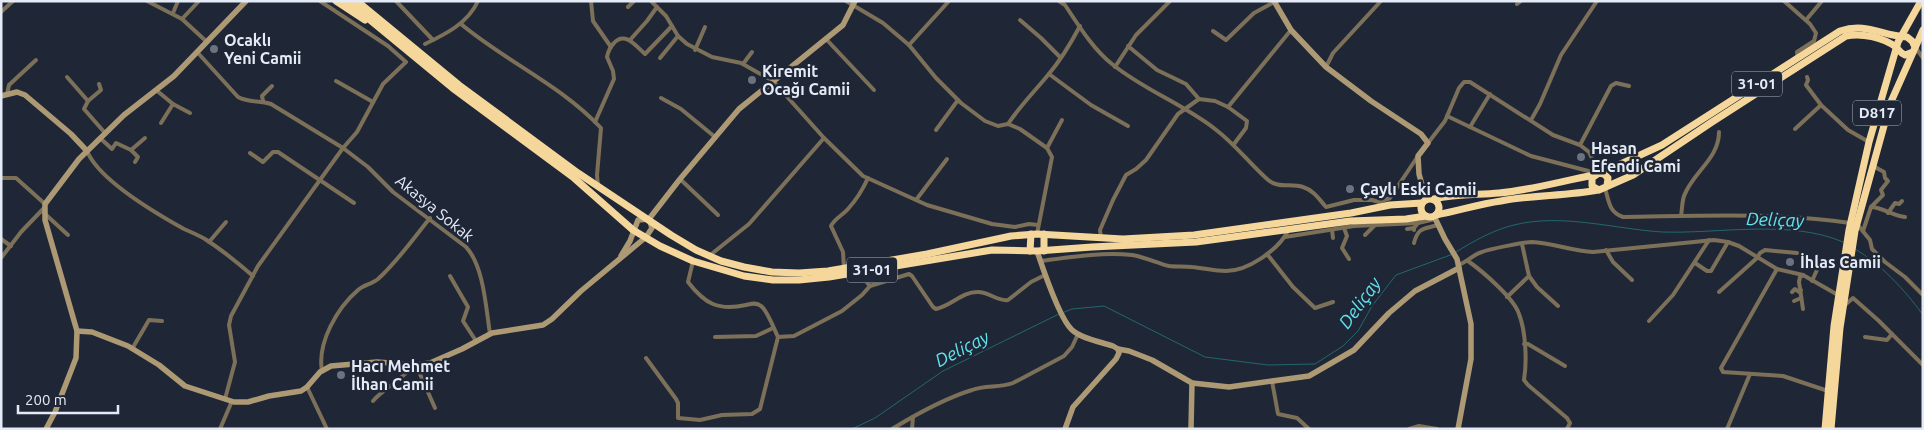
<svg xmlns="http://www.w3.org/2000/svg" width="1924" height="430" font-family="Ubuntu,sans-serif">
<rect width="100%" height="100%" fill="#1f2737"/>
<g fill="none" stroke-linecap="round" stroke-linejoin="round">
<g stroke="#23676c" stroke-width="1">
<path d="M1855,249C1881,264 1905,290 1923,315"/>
<path d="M1456,252C1474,241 1493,230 1514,225C1561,213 1615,229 1662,232C1719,234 1790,219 1843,242"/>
<path d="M1062,313L1072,309L1104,306L1205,357L1268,365L1315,364L1343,346L1358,331L1372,306L1396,275L1453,254"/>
<path d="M852,429L875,418L943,371L1059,314"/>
</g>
<g stroke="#7c7059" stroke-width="4">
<path d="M147,1L182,19L207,42"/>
<path d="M396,1L433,40"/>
<path d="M591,1L593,21L611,47"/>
<path d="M651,1L666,16L678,36L687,44L712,57L741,63L773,81L824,138L863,176L927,205L992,224L1015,227L1029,224L1038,225"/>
<path d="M846,1L883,23L909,45L936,78L961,103L985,121L998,126L1008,124L1020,129L1047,148L1052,157L1037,234"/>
<path d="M1059,1L1065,5C1079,26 1093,49 1112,64C1144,90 1183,104 1215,129C1235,144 1249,163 1267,179C1278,189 1291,183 1303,187C1313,190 1319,199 1326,207L1354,200H1372L1379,202L1390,198L1418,156"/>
<path d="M1784,1L1810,24L1816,33L1814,41L1797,52L1798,58"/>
<path d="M1517,4L1521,1"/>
<path d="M628,7L634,1"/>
<path d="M1,12L13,1"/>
<path d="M173,13L178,1"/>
<path d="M182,19L199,1"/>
<path d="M1020,20L1041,38L1060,57"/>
<path d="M1806,20L1822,1"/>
<path d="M461,24C505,61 561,85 601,128L597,175L598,187"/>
<path d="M1213,31L1226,40L1254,13L1276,1"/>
<path d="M826,39L874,90"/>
<path d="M630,40L647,21L657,7"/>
<path d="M425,44C446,34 468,23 478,1"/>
<path d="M909,45L949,1"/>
<path d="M1128,46L1157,70L1186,84L1199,99"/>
<path d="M1916,48L1923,58"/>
<path d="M695,50L705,27"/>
<path d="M198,53L238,97C249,103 259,100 271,104L343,148L368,167L393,192L466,247C484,266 486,309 490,334"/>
<path d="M660,58L678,36"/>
<path d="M743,64L752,52"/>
<path d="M1115,67L1136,35L1170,1"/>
<path d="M1326,67L1333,53L1381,1"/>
<path d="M1049,74L1091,105L1128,126"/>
<path d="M67,77L88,101"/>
<path d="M1807,77L1808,80L1806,85L1821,105"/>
<path d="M336,81L373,102"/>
<path d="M99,84L101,90L88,101L84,109L105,133"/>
<path d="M156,90L173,104L190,113"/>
<path d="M7,94L9,85L36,60"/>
<path d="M661,98L681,109L715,137"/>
<path d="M263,101L262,96L272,86"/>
<path d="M1228,107L1247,121L1246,128L1234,144"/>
<path d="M1447,116L1531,156L1596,173"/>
<path d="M1531,120L1540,104L1561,55L1597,1"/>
<path d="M595,122L614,79L613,71L607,57C608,52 610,47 614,43C625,31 636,46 645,54L672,26"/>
<path d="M161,123L173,104"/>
<path d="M1008,124C1020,106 1034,92 1048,75C1060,61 1071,43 1080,26"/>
<path d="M1470,127L1490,94"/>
<path d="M1795,129L1821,105L1848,130L1869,142"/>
<path d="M936,130L958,100"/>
<path d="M100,138L112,149L116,143L131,150L145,138"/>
<path d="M1428,143L1445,121L1459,88L1464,82H1470L1553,135L1580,145L1589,152L1599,173"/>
<path d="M1580,145L1611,86L1616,83L1629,86"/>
<path d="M1047,148L1062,120"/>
<path d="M131,150L138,157L135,162"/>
<path d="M87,151C99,180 157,214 184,229C191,232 198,235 205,239C222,250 238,263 253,276"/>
<path d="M250,153L263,162L273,152H278L354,203"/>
<path d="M1,178H16L45,204"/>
<path d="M680,179L718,215"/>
<path d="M1605,188C1609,202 1609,212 1623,217C1699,216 1775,212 1850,223"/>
<path d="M916,200L947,159"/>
<path d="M1871,207L1883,195L1881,190L1888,181L1885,178L1884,172L1873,166"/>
<path d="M44,213L68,235"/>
<path d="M1888,213L1895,203L1899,204L1902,201"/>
<path d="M1681,216C1682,210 1682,202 1684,196C1693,172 1719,159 1719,132"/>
<path d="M1857,224L1870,240L1872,249L1885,262L1905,277L1923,295"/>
<path d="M1344,228L1347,236L1342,248L1349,259"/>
<path d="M1414,228L1418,223L1435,219"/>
<path d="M1407,229L1414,228V230"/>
<path d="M1332,230L1333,238"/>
<path d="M1863,231L1871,207C1882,207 1893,216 1905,217"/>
<path d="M1365,235L1375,225"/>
<path d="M1285,237L1354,226L1418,223"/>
<path d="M1101,238L1100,230L1113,200L1126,175L1136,169L1146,160L1178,114L1199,99L1215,101L1228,107L1291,30"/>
<path d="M1,239L11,246"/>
<path d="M209,242L226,222"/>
<path d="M1414,243C1418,227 1424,229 1438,225"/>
<path d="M1522,244L1529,276"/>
<path d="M1606,250L1613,262L1632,280"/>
<path d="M1267,254L1293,287L1315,308L1333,302"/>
<path d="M709,256L749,224L824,138"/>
<path d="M1,258L21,232L45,207"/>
<path d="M1041,261C1071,257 1102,252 1132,255C1145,257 1157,263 1169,266C1177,267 1184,266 1192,267C1203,268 1215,271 1226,271C1248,271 1278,250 1288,231"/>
<path d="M1468,261C1482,271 1514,298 1519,314C1526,332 1527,362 1524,380L1528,385L1567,418L1570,423L1567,429"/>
<path d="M1695,263L1707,271H1711L1728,242"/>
<path d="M1458,265C1467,262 1474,254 1482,252C1489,249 1525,242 1532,242C1553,243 1572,251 1593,252L1714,240L1728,242L1739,246L1777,269L1803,275L1838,295"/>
<path d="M844,268L843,252L831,226C835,218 843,215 848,209C857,199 863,189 868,178"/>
<path d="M1777,269L1721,368L1723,372L1783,376L1828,391"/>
<path d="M450,276L468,307L463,321L476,341"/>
<path d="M1812,281L1820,263"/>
<path d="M870,286L909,274L912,276L933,307L936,309C951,306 962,292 977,292C988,291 998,302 1008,300L1031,282L1045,275"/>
<path d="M1719,292L1757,258L1760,253L1765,250L1797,253"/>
<path d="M1792,292L1795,289L1799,292L1801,290"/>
<path d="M1507,297L1529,276L1537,287L1558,306"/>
<path d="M1794,301L1801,298"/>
<path d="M1845,305L1853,298L1879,321L1923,365"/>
<path d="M1803,309L1799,282L1800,277L1803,275"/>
<path d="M1649,321L1673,295L1709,240"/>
<path d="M715,337L756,336L773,328"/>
<path d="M778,337L794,336L842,311L862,295L870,286L864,279L861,272"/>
<path d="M1865,337L1887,340L1892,334"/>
<path d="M1524,344H1528L1565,366"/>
<path d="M132,349L149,320L162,321"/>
<path d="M646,358L676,399L678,403V418L700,420L722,415L752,414L760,409L778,337C774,329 767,310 761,306C756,302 751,304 746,305C718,311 705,304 688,282L693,261"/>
<path d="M416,365L435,408"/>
<path d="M322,371C317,343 337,308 358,290C363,285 372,284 378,279C397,262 413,239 430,218"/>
<path d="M1272,381L1278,414L1297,418L1309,429"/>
<path d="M307,387L327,429"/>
<path d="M225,399L235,362L229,325L231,316L258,266L343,148L357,132L383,84L406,62L388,46L320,1"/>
<path d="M373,401C385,387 403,380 413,365"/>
<path d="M220,429L232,401"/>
<path d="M892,429C915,415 946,398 972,390C985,385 1000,388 1013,383L1064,356L1072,347L1078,334"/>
<path d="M912,429L913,417"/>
<path d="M1409,429L1419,426L1437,429"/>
<path d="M1727,429L1750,374"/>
</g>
<g stroke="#ad9a74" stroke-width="5.5">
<path d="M1274,1L1291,30L1326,67L1371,101L1421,134L1428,143L1418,156L1419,174L1426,199"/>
<path d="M1,96L17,92L25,95L71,134L87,151"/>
<path d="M1434,216L1445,239L1457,259L1471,324V359L1458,429"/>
<path d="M1037,251C1043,269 1060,319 1072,330C1082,339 1101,342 1113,346L1118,349L1119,353L1116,359L1073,407L1065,429"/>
<path d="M621,256L630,241L638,220L649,219L680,179L739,109L843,25L855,1"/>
<path d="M77,331L92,332L128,346L159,365L185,386L234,402H248L269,396L301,391L307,387L320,372L331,366L377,362L416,365L430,363L462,349L492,333L543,325L552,319L581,291L646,237L652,228L649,219"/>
<path d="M1118,349L1129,351L1152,360L1192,383L1229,387L1309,376L1354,350L1389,313L1415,291L1459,268"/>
<path d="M46,429L55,412L76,358L77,331L45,220V204L79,159L124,115L174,76L246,1"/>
<path d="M1191,429L1192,383"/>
</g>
<g stroke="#f6d79b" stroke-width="7">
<path d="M336,1L365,20"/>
<path d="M347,1L455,90L574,178L633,230L660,246L693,261L744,276L773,280H799L829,277L992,250L1037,251L1092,247L1196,242L1350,221L1406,219L1426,216"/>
<path d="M357,1L459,85L578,173L671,235L696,250L721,261L744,267L772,272L799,273L828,271L927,254L1011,236L1037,234L1123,239L1194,235L1351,213L1390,205L1422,203"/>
<path d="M1601,173L1662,145L1840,31C1867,22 1881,36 1907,37L1912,41L1915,47"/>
<path d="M1607,186L1608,178L1604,174L1599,173L1592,178V186L1599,190L1633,175L1712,122L1846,36C1862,33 1882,37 1896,47C1899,50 1900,53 1905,55L1913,52"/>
<circle cx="1430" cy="208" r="9"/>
<path d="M1434,199C1456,194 1477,195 1499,193C1531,190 1562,181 1594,175"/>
<path d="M1436,215C1458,211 1479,204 1501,201C1533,195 1566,196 1598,190"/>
<path d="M1030,251L1031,234"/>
<path d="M1044,251V234"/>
<path d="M1825,429L1834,326L1849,230L1869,142L1898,42L1921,1"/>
<path d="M1831,429L1840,328L1855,231L1890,104L1923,30"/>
</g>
</g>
<g fill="#6b7280" stroke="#1f2737" stroke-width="2">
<circle cx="214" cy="49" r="5"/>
<circle cx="752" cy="80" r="5"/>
<circle cx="1581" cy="157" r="5"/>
<circle cx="1350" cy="189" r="5"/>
<circle cx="1790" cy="262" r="5"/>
<circle cx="341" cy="375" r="5"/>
</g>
<g text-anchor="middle" stroke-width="5" stroke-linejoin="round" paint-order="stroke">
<g fill="#1f2737" stroke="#aab0bd" stroke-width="1">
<rect x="1732" y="71.5" width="50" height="25" rx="4"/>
<rect x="1853" y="100.5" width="48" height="25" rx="4"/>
<rect x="847" y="257.5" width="50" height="25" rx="4"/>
</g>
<g font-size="15" font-weight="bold" fill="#e5ebf6">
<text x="1757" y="89">31-01</text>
<text x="1877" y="118">D817</text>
<text x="872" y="275">31-01</text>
</g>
<g font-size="16" font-weight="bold" fill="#e5ebf6" stroke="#1f2737" text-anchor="start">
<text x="224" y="46">Ocaklı<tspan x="224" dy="18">Yeni Camii</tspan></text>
<text x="762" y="77">Kiremit<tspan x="762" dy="18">Ocağı Camii</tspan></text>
<text x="1591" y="154">Hasan<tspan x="1591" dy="18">Efendi Cami</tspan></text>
<text x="1360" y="195">Çaylı Eski Camii</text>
<text x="1800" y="268">İhlas Camii</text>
<text x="351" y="372">Hacı Mehmet<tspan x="351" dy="18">İlhan Camii</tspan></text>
</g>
<g font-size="16" fill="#e5ebf6" stroke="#1f2737">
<text transform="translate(435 208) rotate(39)" y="6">Akasya Sokak</text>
</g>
<g font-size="18" font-style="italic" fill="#62e3ed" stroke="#1f2737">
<text transform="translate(1775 220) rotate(2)" y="6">Deliçay</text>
<text transform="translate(1360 303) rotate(-54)" y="6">Deliçay</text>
<text transform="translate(962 349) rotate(-27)" y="6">Deliçay</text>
</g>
</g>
<rect width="1924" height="430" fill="none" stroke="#e5ebf6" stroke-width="5"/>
<path d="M18 405v8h100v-8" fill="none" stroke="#e5ebf6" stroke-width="2.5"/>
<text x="25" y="405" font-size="15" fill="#e5ebf6" stroke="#1f2737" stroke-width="4" paint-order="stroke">200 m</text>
</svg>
